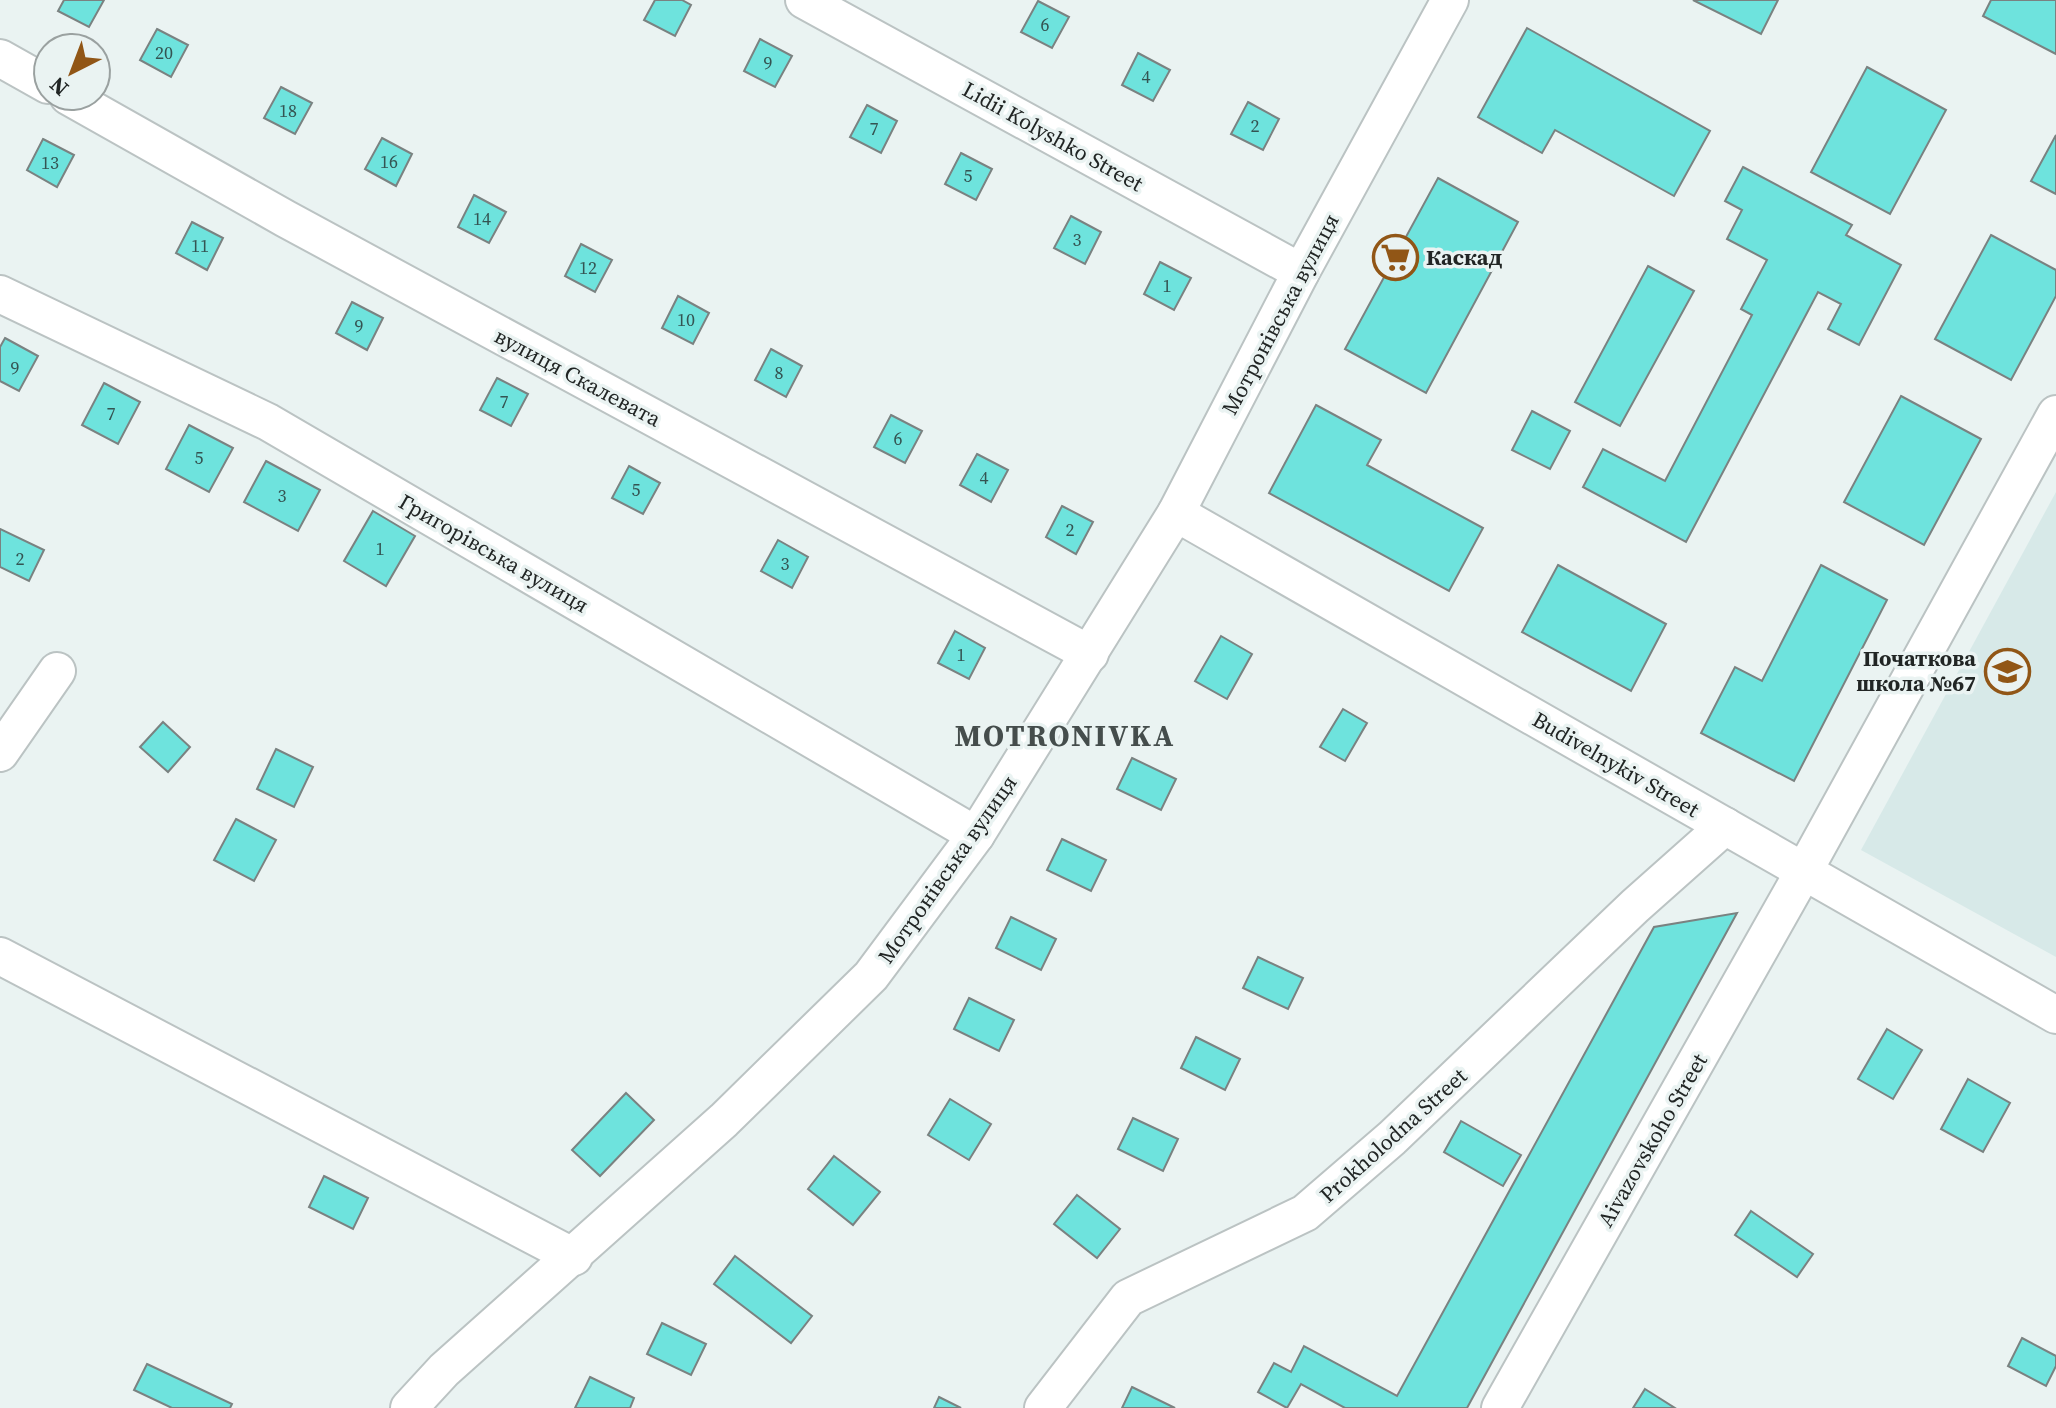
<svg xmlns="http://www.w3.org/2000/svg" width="2056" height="1408" font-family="'Source Serif 4',serif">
<rect width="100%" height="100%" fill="#eaf3f2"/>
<path fill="#d7e9e8" d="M2056,492V957L1861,850Z"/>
<g fill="#6ee3dd" stroke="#7a8281" stroke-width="2">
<path d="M64,0H104L89,27L58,11Z"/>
<path d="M655,0H682L691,5L675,36L644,20Z"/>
<path d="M1693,0H1778L1761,34Z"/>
<path d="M1991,0H2056V54L1983,16Z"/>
<path d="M1038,1L1069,17L1052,48L1021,32Z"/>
<path d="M1527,28L1710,131L1674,196L1555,130L1542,153L1478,117Z"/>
<path d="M157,29L188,45L171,77L140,60Z"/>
<path d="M760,39L792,56L775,87L744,71Z"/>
<path d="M1138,53L1170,70L1153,101L1122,85Z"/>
<path d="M1867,67L1946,110L1890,214L1811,172Z"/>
<path d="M281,87L312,103L295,134L264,118Z"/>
<path d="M1248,102L1279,119L1263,150L1231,134Z"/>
<path d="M867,105L897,121L881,153L850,137Z"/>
<path d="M2056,135V194L2031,181Z"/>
<path d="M382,138L412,154L396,186L365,169Z"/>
<path d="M43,139L74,155L57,187L27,170Z"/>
<path d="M961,153L992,169L976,200L945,184Z"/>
<path d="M1743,167L1852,225L1846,235L1901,265L1859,345L1828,329L1841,304L1818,292L1686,542L1583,487L1603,449L1665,481L1752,315L1741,309L1767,260L1727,239L1742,210L1725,201Z"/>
<path d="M1438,178L1518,222L1426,393L1345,349Z"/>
<path d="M474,195L506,212L489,243L458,227Z"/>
<path d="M1071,216L1101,232L1085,264L1054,248Z"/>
<path d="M192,222L223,238L207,270L176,253Z"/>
<path d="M1991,235L2056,270V296L2011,380L1935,339Z"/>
<path d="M581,244L612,260L595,292L565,276Z"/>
<path d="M1160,262L1191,278L1174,310L1144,294Z"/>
<path d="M1648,266L1694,291L1620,426L1575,402Z"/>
<path d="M678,296L709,313L693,344L662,328Z"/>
<path d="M352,302L383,318L367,350L336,333Z"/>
<path d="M5,338L38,356L19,391L0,381V347Z"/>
<path d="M771,349L802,366L786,397L755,380Z"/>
<path d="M497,378L528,394L511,426L480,410Z"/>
<path d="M104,383L140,402L118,444L82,425Z"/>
<path d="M1901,396L1981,439L1924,545L1844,502Z"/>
<path d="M1316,405L1381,440L1367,465L1483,528L1449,591L1269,493Z"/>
<path d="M1532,411L1570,431L1550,469L1512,450Z"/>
<path d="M891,415L922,431L905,463L874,447Z"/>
<path d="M189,425L233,448L209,492L166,469Z"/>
<path d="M977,454L1008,470L991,502L960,485Z"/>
<path d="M266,461L320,490L298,531L244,502Z"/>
<path d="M629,466L660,483L643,514L612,498Z"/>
<path d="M1062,506L1093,522L1076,554L1046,537Z"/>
<path d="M373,511L415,536L386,586L344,561Z"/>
<path d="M0,529L44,550L29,581L0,567Z"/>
<path d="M778,540L808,557L792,588L761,571Z"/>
<path d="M1558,565L1666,624L1631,691L1522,632Z"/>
<path d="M1821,565L1887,600L1794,781L1701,733L1735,667L1762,681Z"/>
<path d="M955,631L985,648L969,679L938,663Z"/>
<path d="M1221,636L1252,654L1227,699L1195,681Z"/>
<path d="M1343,709L1367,723L1345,761L1320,747Z"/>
<path d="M163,722L190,747L168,772L140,747Z"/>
<path d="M276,749L313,767L294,807L257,789Z"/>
<path d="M1132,758L1176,779L1161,810L1117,789Z"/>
<path d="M236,819L276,840L254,881L214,860Z"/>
<path d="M1062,839L1106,860L1091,891L1047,870Z"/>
<path d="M1737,913L1467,1408H1345L1301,1384L1287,1408L1258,1392L1274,1363L1291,1372L1304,1346L1397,1396L1654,927Z"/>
<path d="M1011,917L1056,939L1041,970L996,948Z"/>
<path d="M1258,957L1303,978L1288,1009L1243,988Z"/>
<path d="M969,998L1014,1020L999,1051L954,1029Z"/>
<path d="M1887,1029L1922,1050L1893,1099L1858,1079Z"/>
<path d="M1196,1037L1240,1059L1225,1090L1181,1068Z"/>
<path d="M1968,1079L2010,1103L1983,1152L1941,1129Z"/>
<path d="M626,1093L654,1120L600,1176L572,1150Z"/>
<path d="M950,1099L991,1124L969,1160L928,1135Z"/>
<path d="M1133,1118L1178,1139L1163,1171L1118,1149Z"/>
<path d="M1461,1121L1521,1155L1503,1186L1444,1152Z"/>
<path d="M834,1156L880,1192L853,1225L808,1189Z"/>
<path d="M324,1176L368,1198L353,1229L309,1207Z"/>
<path d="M1077,1195L1120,1229L1097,1258L1054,1224Z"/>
<path d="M1751,1211L1813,1254L1797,1277L1735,1235Z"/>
<path d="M735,1256L812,1316L791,1343L714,1284Z"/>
<path d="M662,1323L706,1344L691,1375L647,1354Z"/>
<path d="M2022,1338L2056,1356V1366L2046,1386L2008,1366Z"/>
<path d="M147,1364L232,1404L230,1408H172L134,1390Z"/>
<path d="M590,1377L634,1398L630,1408H575Z"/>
<path d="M1132,1387L1175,1408H1122Z"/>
<path d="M1645,1389L1675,1408H1633Z"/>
<path d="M939,1397L961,1408H934Z"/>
</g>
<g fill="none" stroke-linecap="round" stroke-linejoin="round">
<defs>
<g id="street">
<path d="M804,0L1301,272"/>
<path d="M0,58L48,85"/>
<path d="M68,96L286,219L1090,654"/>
<path d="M0,294L268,422L976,835"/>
<path d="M1176,513L2056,1015"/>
<path d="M0,753L57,671"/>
<path d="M0,956L574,1257"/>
<path d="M409,1408L444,1370L724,1120L871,976L976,835L1176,513L1301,272L1450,0"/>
<path d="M1043,1408L1128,1298L1305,1213L1392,1138L1635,906L1725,826"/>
<path d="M1500,1408L1804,871L2056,414"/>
</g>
</defs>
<use href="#street" stroke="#bbc3c3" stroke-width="40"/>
<use href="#street" stroke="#fff" stroke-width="36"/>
</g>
<defs>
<symbol id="supermarket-ring" viewBox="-11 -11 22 22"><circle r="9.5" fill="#eaf3f2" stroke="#915616" stroke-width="1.5"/><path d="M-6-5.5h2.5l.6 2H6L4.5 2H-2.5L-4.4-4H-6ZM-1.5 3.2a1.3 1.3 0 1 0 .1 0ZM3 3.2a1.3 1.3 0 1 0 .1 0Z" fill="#915616"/></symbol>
<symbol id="school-ring" viewBox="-11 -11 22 22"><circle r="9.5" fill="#eaf3f2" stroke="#915616" stroke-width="1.5"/><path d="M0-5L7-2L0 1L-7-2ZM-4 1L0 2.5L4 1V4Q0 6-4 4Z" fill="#915616"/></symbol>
</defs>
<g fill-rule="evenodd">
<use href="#supermarket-ring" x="1370" y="232" width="51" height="51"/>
<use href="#school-ring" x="1982" y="646" width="51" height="51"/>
</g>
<g text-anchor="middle" stroke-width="7" stroke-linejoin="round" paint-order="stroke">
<g font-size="18" fill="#345452">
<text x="1045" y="31">6</text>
<text x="164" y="59">20</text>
<text x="768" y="69">9</text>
<text x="1146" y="83">4</text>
<text x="288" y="117">18</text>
<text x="1255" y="132">2</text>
<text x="874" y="135">7</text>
<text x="389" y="168">16</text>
<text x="50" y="169">13</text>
<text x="968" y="182">5</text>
<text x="482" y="225">14</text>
<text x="1077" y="246">3</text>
<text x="200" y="252">11</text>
<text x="588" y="274">12</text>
<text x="1167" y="292">1</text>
<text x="686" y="326">10</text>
<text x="359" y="332">9</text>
<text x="15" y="374">9</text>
<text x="779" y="379">8</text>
<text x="504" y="408">7</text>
<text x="111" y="420">7</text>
<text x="898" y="445">6</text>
<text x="199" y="464">5</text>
<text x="984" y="484">4</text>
<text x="636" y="496">5</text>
<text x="282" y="502">3</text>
<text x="1070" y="536">2</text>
<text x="380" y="555">1</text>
<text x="20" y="565">2</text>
<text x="785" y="570">3</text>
<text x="961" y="661">1</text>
</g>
<g font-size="22" fill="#212524" stroke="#eaf3f2">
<text transform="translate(1053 136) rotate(29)" y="8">Lidii Kolyshko Street</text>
<text transform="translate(1280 314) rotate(-62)" y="8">Мотронівська вулиця</text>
<text transform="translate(578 377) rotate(28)" y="8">вулиця Скалевата</text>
<text transform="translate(494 553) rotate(30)" y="8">Григорівська вулиця</text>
<text transform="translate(1616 764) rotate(30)" y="8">Budivelnykiv Street</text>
<text transform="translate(947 869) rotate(-55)" y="8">Мотронівська вулиця</text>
<text transform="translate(1393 1135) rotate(-42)" y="8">Prokholodna Street</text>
<text transform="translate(1652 1140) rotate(-60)" y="8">Aivazovskoho Street</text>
</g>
<g font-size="22" font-weight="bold" fill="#212524" stroke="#eaf3f2" text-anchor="start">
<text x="1426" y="265">Каскад</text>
<text x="1976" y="666" text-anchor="end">Початкова<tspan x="1976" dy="25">школа №67</tspan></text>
</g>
<g font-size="30" font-weight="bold" letter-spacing="2" fill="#454d4c" stroke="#eaf3f2">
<text x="1065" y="746">MOTRONIVKA</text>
</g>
</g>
<g transform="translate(72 72) rotate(222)"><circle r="38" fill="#eaf3f2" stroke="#9aa1a0" stroke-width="2"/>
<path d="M0-6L14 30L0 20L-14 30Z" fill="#915616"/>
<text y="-12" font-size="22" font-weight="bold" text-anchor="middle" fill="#212524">N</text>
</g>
</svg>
